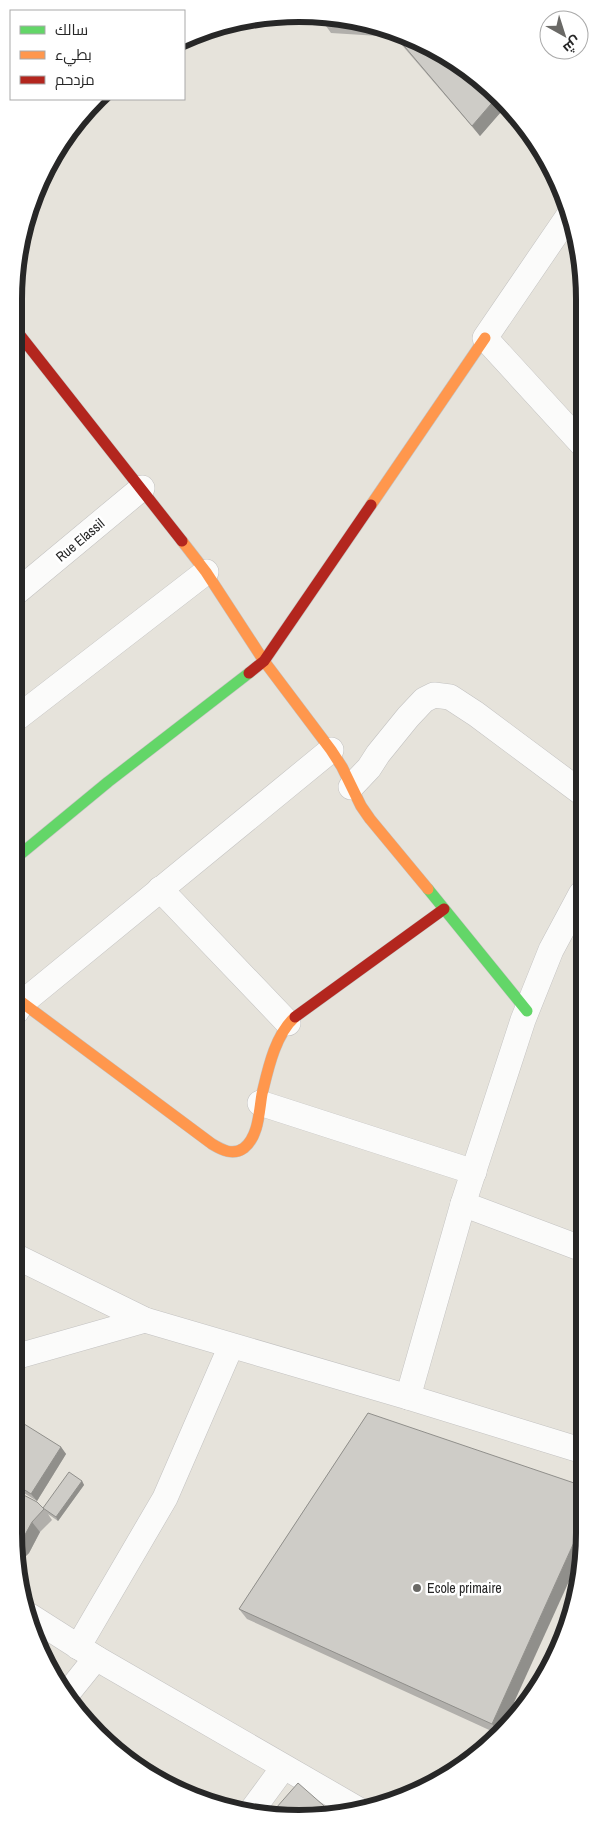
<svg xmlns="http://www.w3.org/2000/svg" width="599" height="1833" font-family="'Archivo Narrow',Cairo,sans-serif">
<rect width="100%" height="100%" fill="#e6e3db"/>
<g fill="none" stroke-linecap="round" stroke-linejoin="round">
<defs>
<g id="street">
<path d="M569,215L485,338L582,444"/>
<path d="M18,591L142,488"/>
<path d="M17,718L206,572"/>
<path d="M351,787L369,768L378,754L408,717L424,700L434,695L450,697L476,714L582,793"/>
<path d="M160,889L288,1023"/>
<path d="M16,1012L22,1003L331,750"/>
<path d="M260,1103L474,1172"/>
<path d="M463,1204L580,1248"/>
<path d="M15,1256L145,1320L408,1397L580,1450"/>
<path d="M15,1357L145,1320"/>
<path d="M408,1397L463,1204L523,1020L551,950L581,894"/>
<path d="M30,1616L96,1658L359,1810"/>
<path d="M78,1647L165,1498L231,1346"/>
<path d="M67,1694L96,1658"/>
<path d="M250,1813L283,1768"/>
</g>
<g id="fast">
<path d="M17,857L108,782L249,673"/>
<path d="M428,889L527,1011"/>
</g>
<g id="slow">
<path d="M371,505L485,338"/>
<path d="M182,541L206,572L264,661L331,750L342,767L361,806L370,819L428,889"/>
<path d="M16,998L212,1144C222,1150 233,1156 244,1148C259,1136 259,1111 262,1094C268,1069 275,1035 295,1017"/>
</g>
<g id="jam">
<path d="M19,334L182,541"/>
<path d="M249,673L264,661L371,505"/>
<path d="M295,1017L444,909"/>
</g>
</defs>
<use href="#street" stroke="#c3c2c1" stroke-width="26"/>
<use href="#fast" stroke="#c3c2c1" stroke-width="12"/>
<use href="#slow" stroke="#c3c2c1" stroke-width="12"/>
<use href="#jam" stroke="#c3c2c1" stroke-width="12"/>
<use href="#street" stroke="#fbfbfa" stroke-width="25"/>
<use href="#fast" stroke="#63d668" stroke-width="11"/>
<use href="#slow" stroke="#ff974d" stroke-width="11"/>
<use href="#jam" stroke="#b3261e" stroke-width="11"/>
</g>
<g fill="#b1afab">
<path d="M321,19H356L443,52L507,105L480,136L395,37L331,33Z"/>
<path d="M368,1413L502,1729L498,1734L247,1619L239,1609Z"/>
<path d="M14,1433L61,1447L66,1454L37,1501L14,1487Z"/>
<path d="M82,1481L84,1485L58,1521L48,1514L52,1520L40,1532L29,1553L21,1561L19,1560L14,1534L43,1508Z"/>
</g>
<g fill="#908f8b">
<path d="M497,97L507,105L480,136L472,126Z"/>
<path d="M61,1447L66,1454L37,1501L31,1494Z"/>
<path d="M82,1481L84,1485L58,1521L56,1517Z"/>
<path d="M32,1522L40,1532L29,1553L21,1561L18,1557L16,1547Z"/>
<path d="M580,1529V1557L502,1729L499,1733L492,1724Z"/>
</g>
<g fill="#ceccc7" stroke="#908f8b">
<path d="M322,19H356L371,25L324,22Z"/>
<path d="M394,34L443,52L497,97L472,126Z"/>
<path d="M368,1413L580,1485V1529L492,1724L239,1609Z"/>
<path d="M21,1422L61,1447L31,1494L14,1483V1433Z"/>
<path d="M69,1472L82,1481L56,1517L43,1508Z"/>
<path d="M14,1490L37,1502L44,1509L32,1522L21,1542L16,1547L14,1534Z"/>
<path d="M298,1783L331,1812L269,1816Z"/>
<path d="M349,1808L352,1811H346Z"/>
</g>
<circle fill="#6a6966" stroke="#fff" stroke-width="2" cx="417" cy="1588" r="5"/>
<g text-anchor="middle" stroke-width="5" stroke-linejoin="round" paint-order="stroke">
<g font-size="14" fill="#272727" stroke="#fff">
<text transform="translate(80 540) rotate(-40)" y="5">Rue Elassil</text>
</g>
<g font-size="14" fill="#272727" stroke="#fff" text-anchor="start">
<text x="427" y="1593">Ecole primaire</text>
</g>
</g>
<path d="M0 0H599V1833H0ZM299 22H299A277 277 0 0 1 576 299V1533A277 277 0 0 1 299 1810H299A277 277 0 0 1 22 1533V299A277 277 0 0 1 299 22Z" fill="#fff" fill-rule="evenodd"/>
<path fill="none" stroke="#272727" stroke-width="6" d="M299 22H299A277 277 0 0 1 576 299V1533A277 277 0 0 1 299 1810H299A277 277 0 0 1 22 1533V299A277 277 0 0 1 299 22Z"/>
<rect x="10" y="10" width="175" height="90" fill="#ffffff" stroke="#a9a9a9"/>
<rect x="20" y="26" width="25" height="8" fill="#63d668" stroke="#a9a9a9"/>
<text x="55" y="35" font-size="15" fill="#272727">سالك</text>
<rect x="20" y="51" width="25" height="8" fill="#ff974d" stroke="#a9a9a9"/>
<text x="55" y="60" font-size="15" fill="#272727">بطيء</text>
<rect x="20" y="76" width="25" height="8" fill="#b3261e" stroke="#a9a9a9"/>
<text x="55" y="85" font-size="15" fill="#272727">مزدحم</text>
<g transform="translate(564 35) rotate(141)"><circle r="24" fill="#ffffff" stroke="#a9a9a9"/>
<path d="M0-4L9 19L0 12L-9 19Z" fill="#6a6966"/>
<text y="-8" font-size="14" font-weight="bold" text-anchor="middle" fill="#272727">ش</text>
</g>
</svg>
